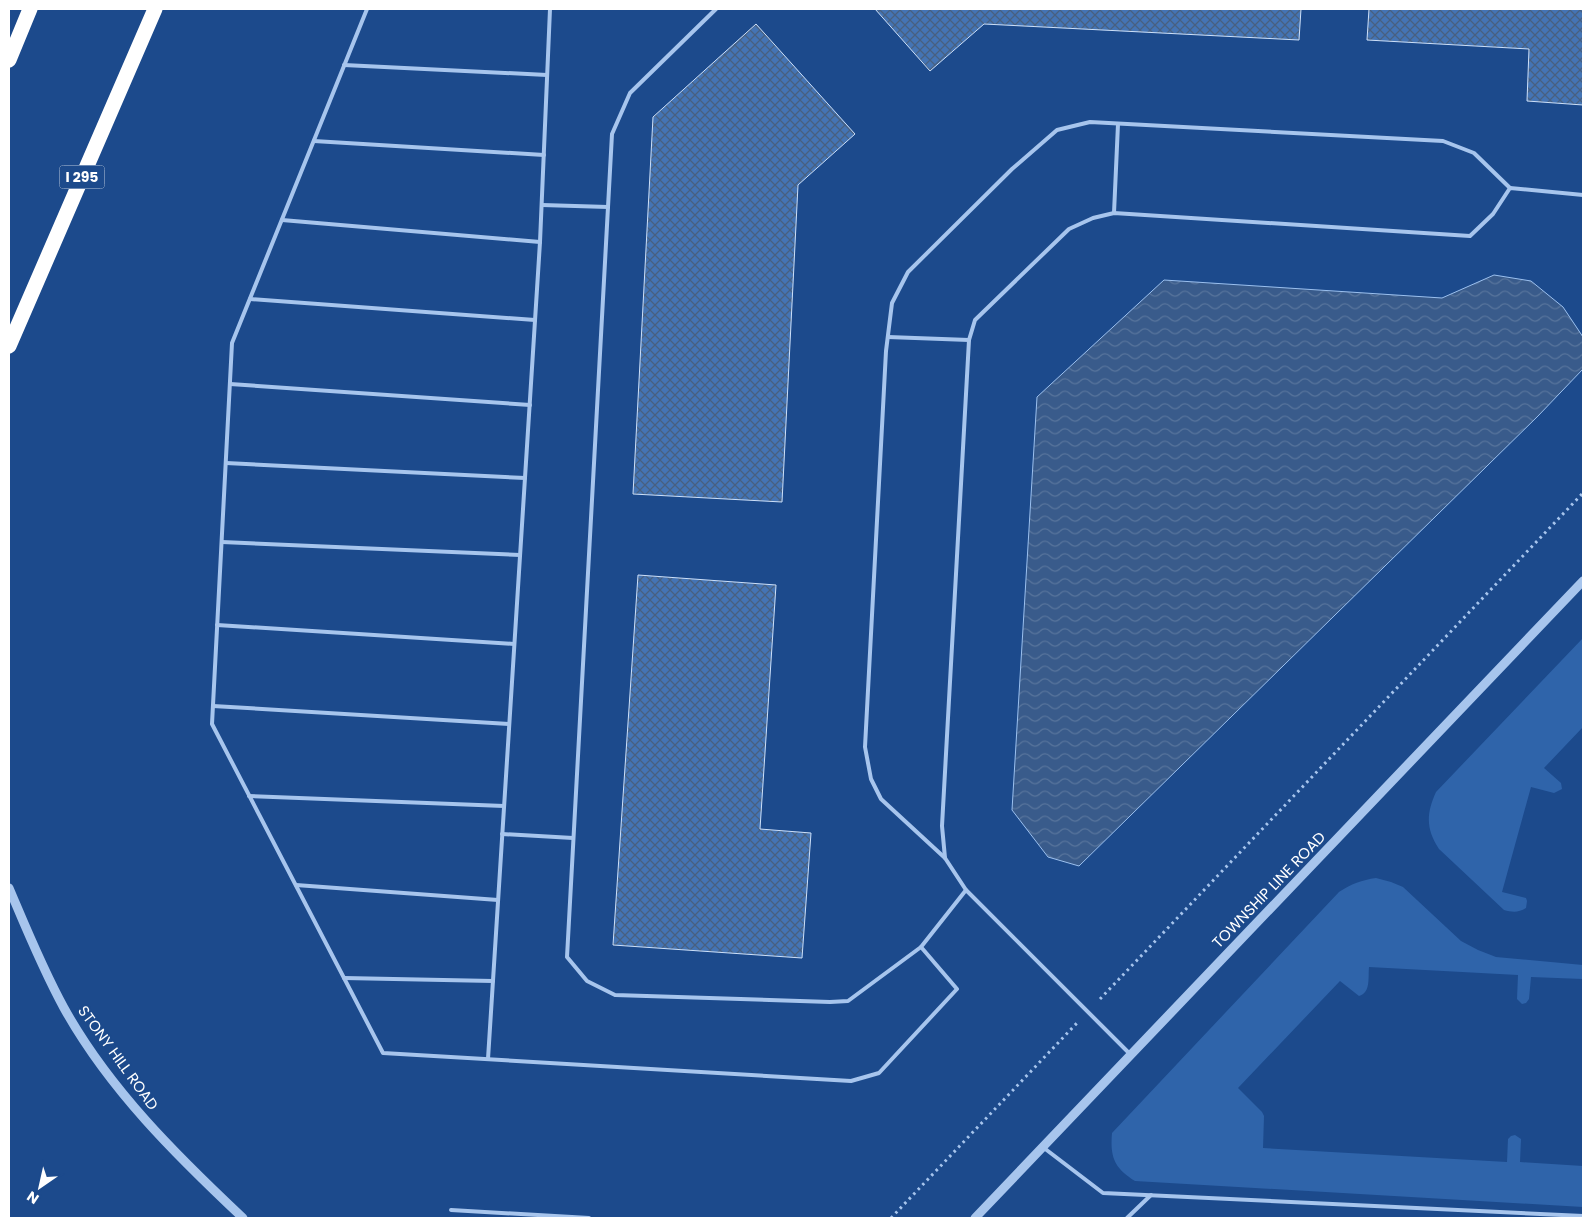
<svg xmlns="http://www.w3.org/2000/svg" width="1592" height="1227" font-family="Poppins,sans-serif">
<defs>
<pattern id="water-waves" width="16" height="10" patternUnits="userSpaceOnUse" patternTransform="scale(1.25)"><rect width="16" height="10" fill="#395b8b"/><path d="M0 5q4-4 8 0t8 0" fill="none" stroke="#57749c"/></pattern>
<pattern id="building-cross-hatch" width="8" height="8" patternUnits="userSpaceOnUse" patternTransform="scale(1.25)"><rect width="8" height="8" fill="#4474b4"/><path d="M0 0l8 8M0 8l8-8" fill="none" stroke="#486080"/></pattern>
</defs>
<rect width="100%" height="100%" fill="#1c4a8c"/>
<g fill="#2f64aa">
<path d="M1583,638V727L1544,768L1561,783L1562,789L1554,793L1531,787L1502,892L1526,898L1527,901L1526,908C1518,913 1512,912 1504,910L1439,849C1426,829 1426,814 1436,792Z"/>
<path d="M1376,878L1391,882L1403,887L1461,941L1478,950L1496,957L1583,965V979L1531,977L1529,999L1526,1003L1522,1004L1517,999L1518,975L1369,967C1368,977 1371,993 1359,996L1340,981L1238,1088L1262,1112L1264,1116L1263,1148L1507,1162L1508,1139L1511,1136L1515,1135L1521,1139L1520,1162L1583,1166V1207L1135,1181C1114,1168 1110,1157 1112,1133L1339,892C1351,884 1362,880 1376,878Z"/>
</g>
<path fill="url(#water-waves)" stroke="#9bc0ef" d="M1494,275L1531,281L1563,307L1583,337V369L1538,416L1079,866L1048,857L1012,810L1037,397L1164,280L1442,298Z"/>
<g fill="url(#building-cross-hatch)" stroke="#cde0f9">
<path d="M875,9H1301L1299,40L984,24L930,71Z"/>
<path d="M1369,9H1583V105L1527,101L1529,49L1367,40Z"/>
<path d="M756,24L855,134L798,185L782,502L633,494L653,117Z"/>
<path d="M638,575L776,585L760,829L811,833L802,958L613,945Z"/>
</g>
<g fill="none" stroke-linecap="round" stroke-linejoin="round">
<g stroke="#a7c5ed" stroke-width="3" stroke-dasharray="2.5 4" stroke-linecap="butt">
<path d="M1100,999L1583,493"/>
<path d="M891,1218L1077,1023"/>
</g>
<g stroke="#a7c5ed" stroke-width="4">
<path d="M367,9L232,343L212,724L383,1053L851,1081L879,1073L957,989L921,947L966,890L1131,1055"/>
<path d="M716,9L630,93L612,134L567,957L587,981L615,995L830,1002L848,1001L921,947"/>
<path d="M344,65L547,75"/>
<path d="M314,141L544,155"/>
<path d="M542,205L608,207"/>
<path d="M1114,213L1118,124"/>
<path d="M282,220L540,242"/>
<path d="M250,299L535,320"/>
<path d="M888,337L969,340"/>
<path d="M230,384L530,405"/>
<path d="M226,463L525,478"/>
<path d="M222,542L520,555"/>
<path d="M217,625L514,644"/>
<path d="M213,706L509,724"/>
<path d="M249,796L504,806"/>
<path d="M502,834L573,838"/>
<path d="M945,858L881,799L871,779L865,747L886,351L892,303L908,272L1012,169L1057,130L1090,122L1443,141L1474,153L1510,188"/>
<path d="M296,885L498,900"/>
<path d="M966,890L945,858L942,826L969,340L975,320L1069,229L1093,218L1114,213L1470,236L1493,214L1510,188L1583,195"/>
<path d="M344,978L493,981"/>
<path d="M488,1059L540,242L550,9"/>
<path d="M1044,1148L1103,1193L1583,1216"/>
<path d="M451,1210L589,1218"/>
<path d="M1127,1218L1151,1195"/>
</g>
<g stroke="#a7c5ed" stroke-width="9">
<path d="M9,888C26,928 43,970 64,1008C109,1089 176,1155 243,1218"/>
<path d="M975,1218L1583,581"/>
</g>
<g stroke="#fff" stroke-width="15">
<path d="M9,60L30,9"/>
<path d="M9,346L155,9"/>
</g>
</g>
<g text-anchor="middle" stroke-width="4" stroke-linejoin="round" paint-order="stroke">
<rect fill="#1c4a8c" stroke="#bbc9dc" stroke-width="1" x="59.5" y="165.5" width="45" height="23" rx="4"/>
<g font-size="14" font-weight="bold" fill="#fff">
<text x="82" y="182">I 295</text>
</g>
<g font-size="15" fill="#fff" stroke="#1c4a8c">
<text transform="translate(1269 890) rotate(-46)" y="5">TOWNSHIP LINE ROAD</text>
<text transform="translate(118 1058) rotate(54)" y="5">STONY HILL ROAD</text>
</g>
</g>
<rect width="1592" height="1227" fill="none" stroke="#ffffff" stroke-width="20"/>
<g transform="translate(40 1187) rotate(214)" stroke="#1c4a8c" stroke-width="4" paint-order="stroke">
<path d="M0-4L9 19L0 12L-9 19Z" fill="#ffffff"/>
<text y="-8" font-size="14" font-weight="bold" text-anchor="middle" fill="#ffffff">N</text>
</g>
</svg>
